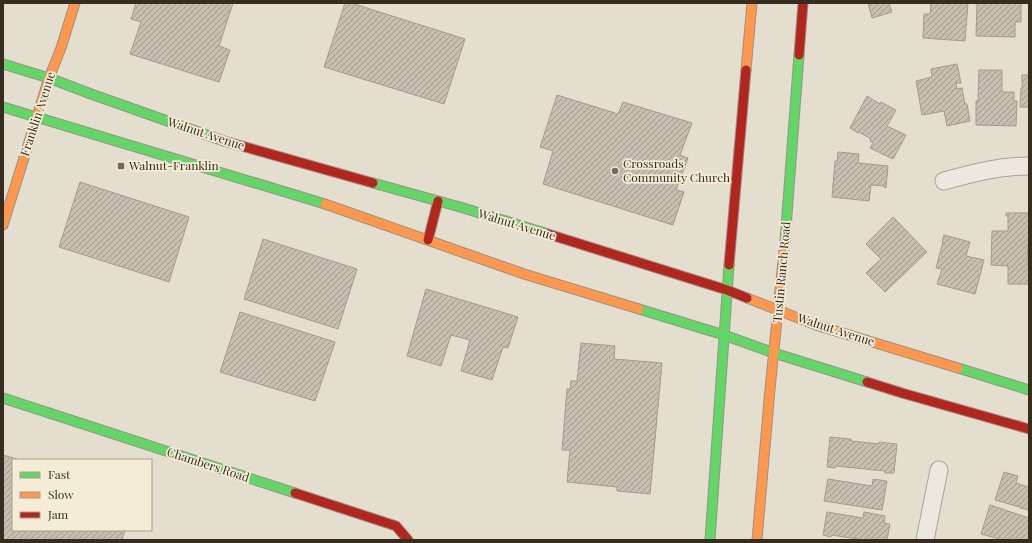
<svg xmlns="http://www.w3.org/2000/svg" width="1032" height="543" font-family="'Playfair Display',serif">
<defs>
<pattern id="building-hatch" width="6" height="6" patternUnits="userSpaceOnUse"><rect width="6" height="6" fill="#c7bdb0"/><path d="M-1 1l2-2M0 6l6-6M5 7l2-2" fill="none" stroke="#a29a8f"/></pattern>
</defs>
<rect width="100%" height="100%" fill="#e4decf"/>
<g fill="url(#building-hatch)" stroke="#a49a8e">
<path d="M136,3H233L219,46L230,50L219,82L130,54L141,22L131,19Z"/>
<path d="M345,3H351L465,39L444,104L324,67Z"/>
<path d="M868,3H889L892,12L872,18Z"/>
<path d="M931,3H968L965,41L923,38L924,14H930Z"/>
<path d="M977,3H1021V22H1015V37L976,36Z"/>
<path d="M957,64L961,83H956L957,89L962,88L965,104H967L970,121L947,126L944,111L922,115L916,81L932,77L931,69Z"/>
<path d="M979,70H1002V92H1014V101H1017L1016,126L976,125V101H978Z"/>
<path d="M1022,75H1029V107H1020L1021,88H1022Z"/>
<path d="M557,95L618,114L623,102L692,123L680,155L688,158L676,190L684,192L673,225L543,184L553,151L540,147Z"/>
<path d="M867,96L880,104L881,102L896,110L887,126L906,135L893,159L870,148L873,143L870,141L871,139L859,132L858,133L850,128Z"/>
<path d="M838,152L859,154L858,163L888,166L886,188L884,187V186L871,185L869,201L832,197L835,161H837Z"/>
<path d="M80,182L189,217L169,282L59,247Z"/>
<path d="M1006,213H1029V244H1028L1027,265H1029V284H1008V266L991,265L992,231H1008V216H1006Z"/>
<path d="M893,217L927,252L885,292L866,273L881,259L866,244Z"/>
<path d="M944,235L970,242L966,256L984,260L975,294L937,284L942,269L936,268L943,242H942Z"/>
<path d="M263,239L357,269L338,329L244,299Z"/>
<path d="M426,289L518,317L508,348L503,347L492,380L461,371L470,340L451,335L441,366L407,356Z"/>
<path d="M240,312L335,342L315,401L220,372Z"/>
<path d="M581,343L615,346L614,359L662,363L650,494L617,491V487L567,482L570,450H562L567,389H570L571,381H577Z"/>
<path d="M830,437L851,439V441L879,444V442L897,444L894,473H885V471L835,466V468L827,467Z"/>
<path d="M3,455L20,460H13V530H125L122,540H3Z"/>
<path d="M1004,472L1018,476L1016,483L1029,487V510L1020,508V507L995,500Z"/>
<path d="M828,479L872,486L873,479L887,481L882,510L824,501Z"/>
<path d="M990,505L1029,518V540H1012L1007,539V540H1003L981,534Z"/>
<path d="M827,512L863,518L864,512L885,516L884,523L890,524L887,540H858V539L831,535V537L823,535Z"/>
</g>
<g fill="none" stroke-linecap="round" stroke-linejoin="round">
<defs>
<g id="street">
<path d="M944,181C973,173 999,166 1029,166"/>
<path d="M925,540L939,470"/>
</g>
<g id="fast">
<path d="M3,64L49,78L91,94L224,141"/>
<path d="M3,107L325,204"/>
<path d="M373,183L460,207L548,234"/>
<path d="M785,241L799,55"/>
<path d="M639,309L724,335L774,353L867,382"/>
<path d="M958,368L1029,390"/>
<path d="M3,398L295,493"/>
<path d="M710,540L729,265"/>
</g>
<g id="slow">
<path d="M746,70L752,3"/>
<path d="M325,204L524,274L639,309"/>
<path d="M3,225L49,78L61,48L75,3"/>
<path d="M747,298L816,325L958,368"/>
<path d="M757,540L770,389L785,241"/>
</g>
<g id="jam">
<path d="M799,55L803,3"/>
<path d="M224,141L373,183"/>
<path d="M548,234L727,290L747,298"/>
<path d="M428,240L438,201"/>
<path d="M729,265L746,70"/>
<path d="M867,382L902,393L1029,429"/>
<path d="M295,493L396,526L408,540"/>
</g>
</defs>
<use href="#street" stroke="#a9a397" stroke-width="19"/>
<use href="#fast" stroke="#999288" stroke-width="11"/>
<use href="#slow" stroke="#999288" stroke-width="11"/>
<use href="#jam" stroke="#999288" stroke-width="11"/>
<use href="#street" stroke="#ece8e0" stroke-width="17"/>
<use href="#fast" stroke="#63d668" stroke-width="9"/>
<use href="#slow" stroke="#ff974d" stroke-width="9"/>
<use href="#jam" stroke="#b3261e" stroke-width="9"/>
</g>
<g fill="#746a5d" stroke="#f4ecd6" stroke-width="1.5">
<rect x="117" y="162" width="8" height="8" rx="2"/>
<circle cx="615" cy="171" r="4"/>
</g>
<g text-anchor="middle" stroke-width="3.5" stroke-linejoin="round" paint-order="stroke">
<g font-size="12" fill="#372c20" stroke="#f4ecd6">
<text transform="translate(38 114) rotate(-72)" y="4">Franklin Avenue</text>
<text transform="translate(206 134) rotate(18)" y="4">Walnut Avenue</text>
<text transform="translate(517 225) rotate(17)" y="4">Walnut Avenue</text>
<text transform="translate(782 272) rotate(-85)" y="4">Tustin Ranch Road</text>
<text transform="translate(836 330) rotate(18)" y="4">Walnut Avenue</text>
<text transform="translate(208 465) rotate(18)" y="4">Chambers Road</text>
</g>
<g font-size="12" fill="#372c20" stroke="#f4ecd6" text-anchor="start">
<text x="623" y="168">Crossroads<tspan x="623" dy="14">Community Church</tspan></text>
<text x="129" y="170">Walnut-Franklin</text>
</g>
</g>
<rect width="1032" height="543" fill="none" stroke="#372c20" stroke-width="8"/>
<rect x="12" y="459" width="140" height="72" fill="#f4ecd6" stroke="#a89f8d"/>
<rect x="20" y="472" width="20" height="6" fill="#63d668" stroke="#a89f8d"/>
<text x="48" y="479" font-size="12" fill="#372c20">Fast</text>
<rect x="20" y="492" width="20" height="6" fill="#ff974d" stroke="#a89f8d"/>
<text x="48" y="499" font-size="12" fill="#372c20">Slow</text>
<rect x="20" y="512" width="20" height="6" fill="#b3261e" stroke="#a89f8d"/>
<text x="48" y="519" font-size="12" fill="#372c20">Jam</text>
</svg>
